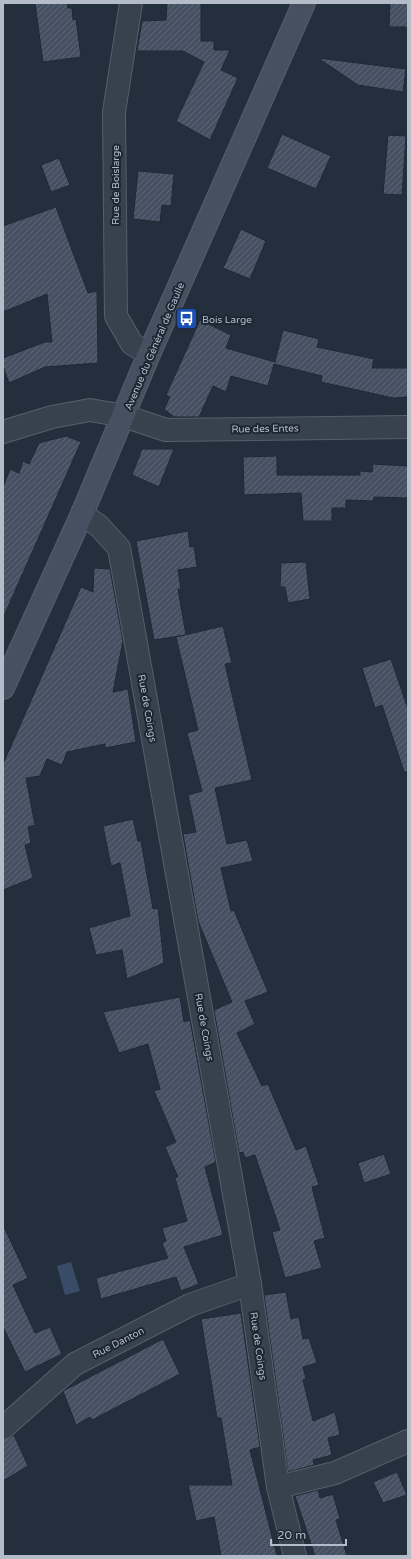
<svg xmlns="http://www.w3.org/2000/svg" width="411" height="1559" font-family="'Varela Round',sans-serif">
<defs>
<pattern id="building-hatch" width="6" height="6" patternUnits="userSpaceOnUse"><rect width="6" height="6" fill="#455162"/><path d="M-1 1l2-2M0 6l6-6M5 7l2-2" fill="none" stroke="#5d6877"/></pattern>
</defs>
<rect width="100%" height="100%" fill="#242f3e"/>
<path fill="#394c67" d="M71,1262L80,1291L65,1295L57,1266Z"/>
<g fill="url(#building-hatch)" stroke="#1f2835">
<path d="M35,3H67L68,8H72L73,20L76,19L81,57L43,62Z"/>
<path d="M167,3H201V41H214V50H230L221,70L238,78L210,140L176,121L204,62L183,51H137L142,21L166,20Z"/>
<path d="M390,3H408V27H389Z"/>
<path d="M318,58L406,69L403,92L358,85Z"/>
<path d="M282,134L331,156L316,189L267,168Z"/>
<path d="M388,135L406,136L402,195L383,194Z"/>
<path d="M59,158L70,185L51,192L41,165Z"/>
<path d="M138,171L174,174L171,206L162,205L160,222L133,219Z"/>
<path d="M56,207L88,293L97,291L98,363L45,367L9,383L3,366V358L45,342H52L47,294L3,312V226Z"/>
<path d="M241,229L266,241L250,279L223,268Z"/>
<path d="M200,320L231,335L226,348L275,362L283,330L319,339L317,347L374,359L372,368H408V397L393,398L321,382L322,376L274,364L268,386L231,376L226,392L213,386L199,417H174L164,409L170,397L166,395Z"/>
<path d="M66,436L81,442L3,618V487L10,469L19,473L23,461L29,464L39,443Z"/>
<path d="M142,449H174L159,487L132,475Z"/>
<path d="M277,456V475H360V471L372,472L373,464L408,466V498L374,497L373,501L346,500V508H332V521H303L301,493L244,495L243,457Z"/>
<path d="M188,531L190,547L194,546L197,567L178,570L181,589H178L186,635L154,640L136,541Z"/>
<path d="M306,562L310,599L288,603L285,587H280L281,563Z"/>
<path d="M94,568L110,569L123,641L113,692L128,689L136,742L105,748V744L67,752L62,765L47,759L40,776L26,778L35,825L28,827L31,843L25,845L33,878L3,890V764L81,587L93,592Z"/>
<path d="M223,626L232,663L225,664L252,780L215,788L227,844L247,840L253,861L221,868L231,911L234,910L268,992L245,1001L255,1024L237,1033L262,1086L268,1084L296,1150L306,1146L319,1185L312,1187L325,1238L314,1241L322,1268L285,1278L272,1232L280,1230L255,1155L245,1158L243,1152L239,1153L214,1010L232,1002L198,921L183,834L196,832L188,795L202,791L187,733L198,730L176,637Z"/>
<path d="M391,659L408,709V771L404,772L382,705L375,708L362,668Z"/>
<path d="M133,819L138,841H141L153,909L158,908L164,963L127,979L122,950L96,955L89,928L130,916L120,863L111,866L103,826Z"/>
<path d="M180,997L184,1022L190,1020L216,1162L205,1167L223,1235L184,1247L199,1284L181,1291L176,1277L101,1299L96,1278L168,1258L162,1243L166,1241L162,1228L187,1221L175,1178L178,1177L165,1147L176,1142L154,1091L160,1089L148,1044L119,1053L103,1012Z"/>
<path d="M384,1154L391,1174L364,1183L358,1163Z"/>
<path d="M3,1225L28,1278L13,1285L35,1333L50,1327L62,1354L25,1372L3,1327Z"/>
<path d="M286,1292L291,1319L299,1317L303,1339L309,1338L317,1363L303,1367L306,1379L303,1380L313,1421L335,1412L340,1435L328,1438L332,1455L313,1460L314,1465L288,1472L264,1295Z"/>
<path d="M241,1313L260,1447L250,1450L277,1556H221L214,1517L196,1521L188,1485H232L221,1418H217L201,1319Z"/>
<path d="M163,1339L180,1374L92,1420L90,1417L76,1425L63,1391Z"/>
<path d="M14,1435L28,1466L3,1481V1440Z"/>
<path d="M397,1472L407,1495L383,1503L373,1482Z"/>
<path d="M318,1490L320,1498L333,1494L340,1519L336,1520L347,1556H315L295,1496Z"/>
</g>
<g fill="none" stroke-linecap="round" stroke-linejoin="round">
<defs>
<g id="street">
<path d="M131,3L114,112L116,316L132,344L149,354"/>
<path d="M3,432L52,417L90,410L124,416L166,430L408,427"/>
<path d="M82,514L99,526L119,548L250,1284L278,1487L295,1556"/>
<path d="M3,1428L75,1364L190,1305L250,1284"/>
<path d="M278,1487L335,1473L408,1441"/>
</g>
<path id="secondary" d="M3,688L82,514L149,354L304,3"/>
</defs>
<use href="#street" stroke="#565f6c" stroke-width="24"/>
<use href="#secondary" stroke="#565f6c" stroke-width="24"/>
<use href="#street" stroke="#38414e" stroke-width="22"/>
<use href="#secondary" stroke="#465061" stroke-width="22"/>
</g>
<defs>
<symbol id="bus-square" viewBox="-11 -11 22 22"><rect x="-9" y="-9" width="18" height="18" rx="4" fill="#1a4fb4" stroke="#1d2633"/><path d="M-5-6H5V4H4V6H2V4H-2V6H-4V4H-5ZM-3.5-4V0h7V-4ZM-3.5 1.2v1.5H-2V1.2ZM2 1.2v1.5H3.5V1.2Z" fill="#fff"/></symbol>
</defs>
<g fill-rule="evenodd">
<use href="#bus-square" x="174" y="306" width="25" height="25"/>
</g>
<g text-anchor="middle" stroke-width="4" stroke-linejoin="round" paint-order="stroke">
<g font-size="10" fill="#b4bcc9" stroke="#1d2633">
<text transform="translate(115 185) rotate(-90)" y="4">Rue de Boislarge</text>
<text transform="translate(154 346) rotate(-67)" y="4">Avenue du Général de Gaulle</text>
<text transform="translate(265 428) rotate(-1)" y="4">Rue des Entes</text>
<text transform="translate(148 708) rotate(80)" y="4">Rue de Coings</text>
<text transform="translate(205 1027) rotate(80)" y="4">Rue de Coings</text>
<text transform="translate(118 1342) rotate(-27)" y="4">Rue Danton</text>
<text transform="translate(259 1346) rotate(82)" y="4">Rue de Coings</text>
</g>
<g font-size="10" fill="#b4bcc9" stroke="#1d2633" text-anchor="start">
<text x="202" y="323">Bois Large</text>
</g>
</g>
<rect width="411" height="1559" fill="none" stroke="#b4bcc9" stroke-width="8"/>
<path d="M271 1539v6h75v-6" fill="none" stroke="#b4bcc9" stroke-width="2"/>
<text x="277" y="1539" font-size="12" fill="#b4bcc9" stroke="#1d2633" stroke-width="3" paint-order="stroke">20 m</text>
</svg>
